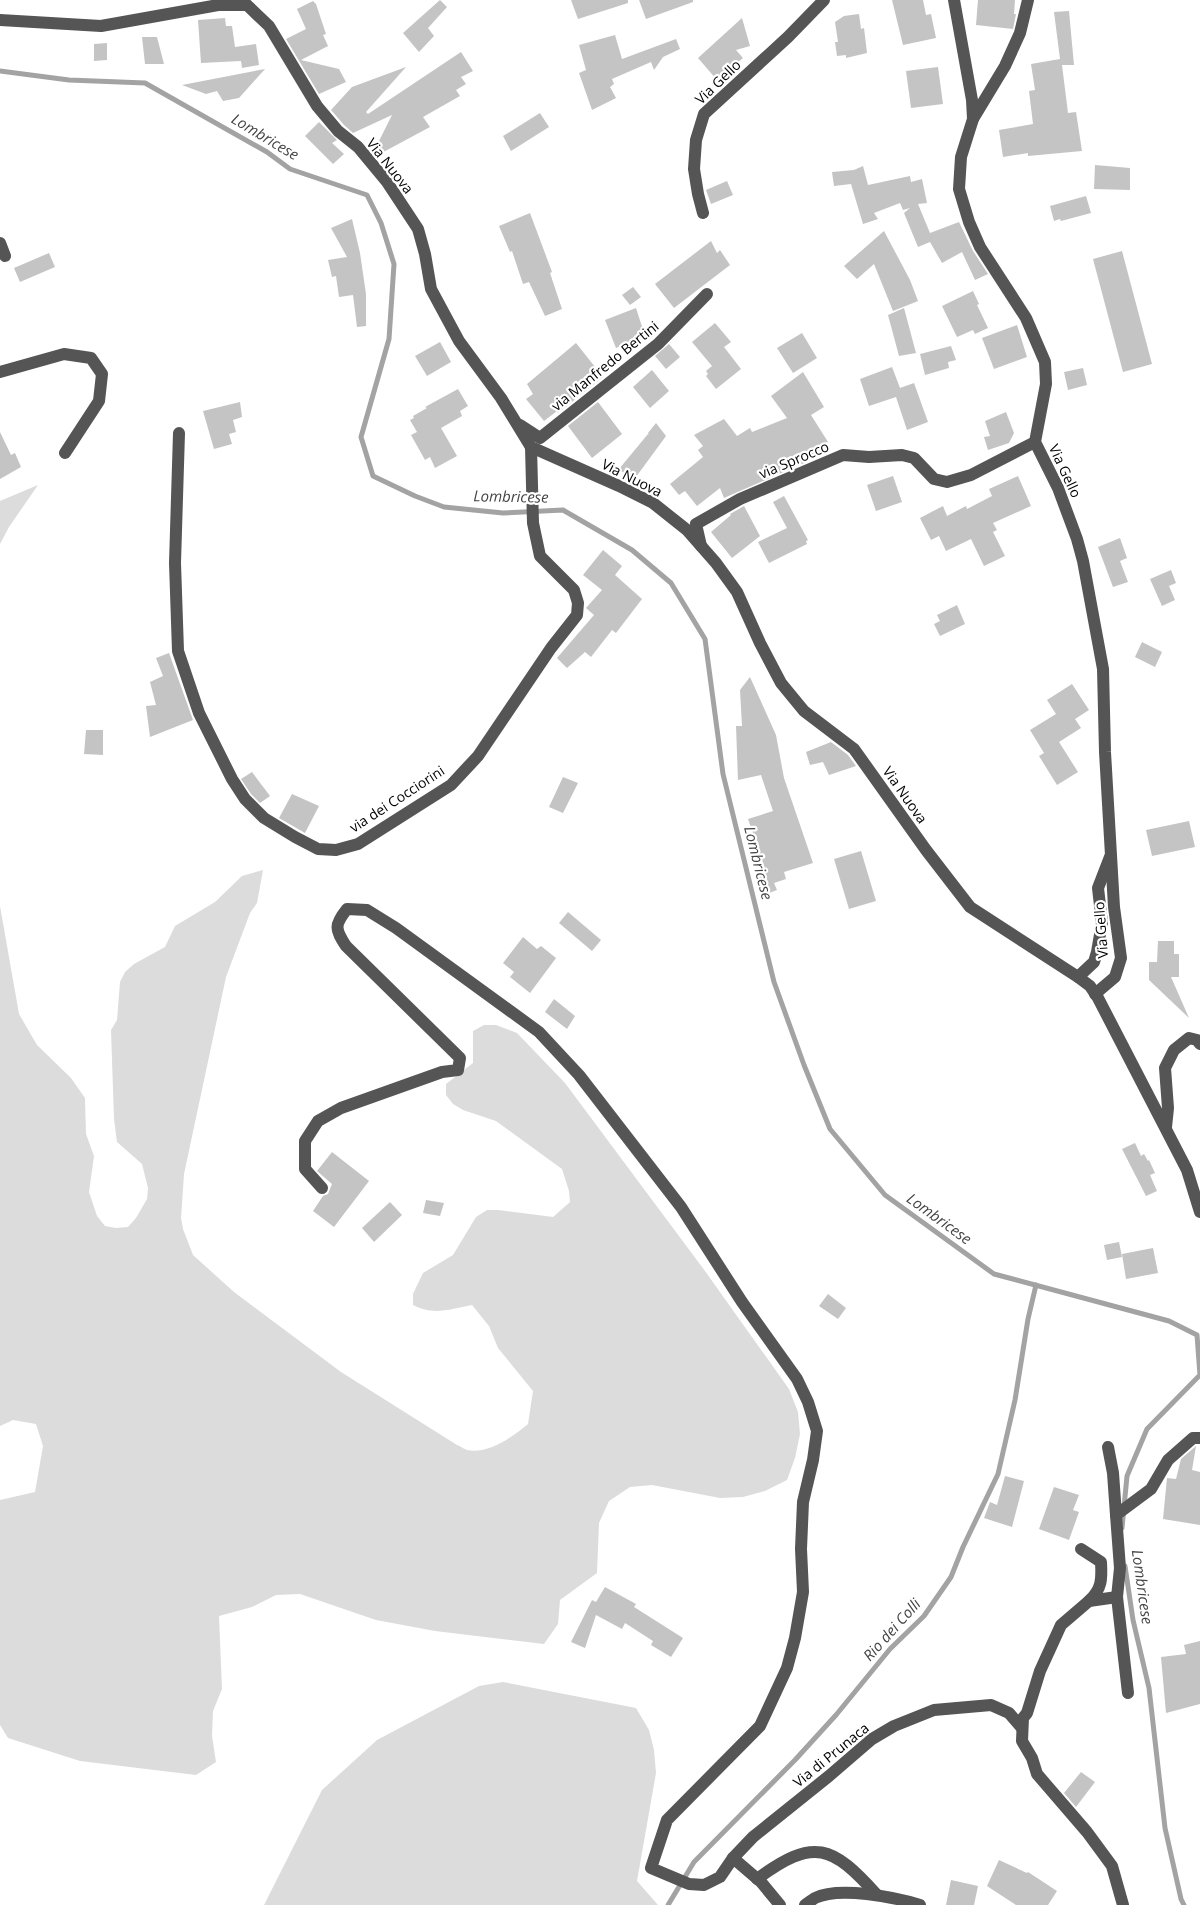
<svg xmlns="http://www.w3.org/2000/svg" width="1200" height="1905" font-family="'Open Sans',sans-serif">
<rect width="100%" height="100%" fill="#fff"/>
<g fill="#dcdcdc">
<path d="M38,485L9,527L0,544V501Z"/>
<path d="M263,870L257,903L250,913L226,977L184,1174L181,1218L183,1229L193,1255L234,1292L341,1372L457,1445C460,1446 464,1449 467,1450C487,1455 514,1436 528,1424L533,1391L498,1348L489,1326L472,1305C450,1309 434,1316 413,1305V1294L423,1273L453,1255L476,1217L487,1210H498L553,1217L570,1202L569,1191L562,1169L496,1121L463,1110L453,1104L446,1095V1084L473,1063V1031L484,1025H496L517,1033L565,1083L705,1271L789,1389L798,1412L800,1434L795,1458L787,1480L765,1491L743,1497L720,1498L652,1485L630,1487L609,1501L599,1523L597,1573L560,1600L558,1624L544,1644L435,1631L376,1620L300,1594L276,1595L252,1607L219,1616L222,1689L213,1711L212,1736L216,1762L196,1775L80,1761L8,1738L0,1725V1500L35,1492L43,1446L36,1424L13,1420L0,1426V906L19,1014L37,1045L71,1078L85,1098L86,1134L94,1156L89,1192L97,1216L105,1226L116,1228L128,1227L136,1218L147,1199L148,1188L142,1164L117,1142L114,1119L111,1030L117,1020L120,982L125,972L134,964L165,947L175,926L215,902L242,876Z"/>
<path d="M503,1682L636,1708L649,1730L654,1750L656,1773L637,1881L658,1905H264L322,1790L377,1740L479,1686Z"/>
</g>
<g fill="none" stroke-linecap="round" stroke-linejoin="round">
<g stroke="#a3a3a3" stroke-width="5">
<path d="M0,71L69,80L145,83L267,152L290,169L367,195L381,223L394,264L389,339L361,437L373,476L415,496L444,507L503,513L563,510L632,550L671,583L705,639L723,774L774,982L804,1065L830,1129L885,1195L994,1274L1169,1321L1197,1335L1200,1375L1147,1429L1127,1476L1122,1528"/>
<path d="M1125,1566L1133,1620L1149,1688L1165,1828L1181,1899L1184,1905"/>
<path d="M668,1905L694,1862L795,1760L836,1715L890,1649L924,1616L951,1577L963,1547L998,1474L1015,1400L1028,1319L1036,1285"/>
</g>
</g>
<g fill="#c4c4c4">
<path d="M440,0L447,7L428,28L434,36L419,52L403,33Z"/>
<path d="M571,0H628V3L578,19Z"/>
<path d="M639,0H693V2L646,19Z"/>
<path d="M892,0H923L926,15L931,14L936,38L903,45Z"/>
<path d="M978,0H1015L1014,14H1016L1013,29L976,25Z"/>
<path d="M313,1L316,4L326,34L323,35L328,46L301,60L339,69L346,82L319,94L286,39L306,29L297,9Z"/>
<path d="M1069,11L1074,65H1062L1068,113L1076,112L1082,151L1028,156V153L1003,157L999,130L1033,124L1029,91L1035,90L1031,64L1060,59L1054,12Z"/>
<path d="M859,14L861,29L864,28L867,53L846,58V55L837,56L835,42H838L835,22L844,16Z"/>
<path d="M225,18L226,26H232L235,47L256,44L259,65L242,68L241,61L201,63L198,20Z"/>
<path d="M742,18L750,46L736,50L743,58L717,80L698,58Z"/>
<path d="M615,35L622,59L676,39L680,49L663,57L654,70L651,62L612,79L614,84L610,87L616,98L592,110L579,73L586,70L579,45Z"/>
<path d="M142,37H157L164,64H145Z"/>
<path d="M107,43V60L94,61V44Z"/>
<path d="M461,52L473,71L461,77L466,84L456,90L460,96L423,117L430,127L376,156L373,153L392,115L353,133L344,125L331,110L352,87L406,67L366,112L368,114Z"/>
<path d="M938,67L943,104L911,108L906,71Z"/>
<path d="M265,69L239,98L223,101L217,91L206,94L182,85Z"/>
<path d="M540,113L549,127L511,151L503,136Z"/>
<path d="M319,122L337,140L332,143L344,154L333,164L305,136Z"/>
<path d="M1095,165L1130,168V190L1094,189Z"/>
<path d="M863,166L868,185L910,176L911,182L922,179L927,203L918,204L930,233L959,222L973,251L988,274L975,280L962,252L942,263L930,242L918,247L904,213L910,208L903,210L900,203L874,213L878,219L863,224L851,184L834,186L832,172L854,170Z"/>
<path d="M727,181L733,195L711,204L706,190Z"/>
<path d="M1086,196L1091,213L1061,221L1060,219L1054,221L1050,206Z"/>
<path d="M530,213L552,272L550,273L562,309L545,316L529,282L523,284L512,251L510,252L499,226Z"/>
<path d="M352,219L360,253L366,294V326L357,327L353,295L339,297L336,276L332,277L328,260L347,257L331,228Z"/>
<path d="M884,231L910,280L918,301L893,311L874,264L857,279L844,266Z"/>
<path d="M711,241L717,253L720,250L730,265L674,308L655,284Z"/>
<path d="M1122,251L1152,364L1123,372L1093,259Z"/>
<path d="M49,253L55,267L20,282L14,268Z"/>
<path d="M633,287L641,297L630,305L622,295Z"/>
<path d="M973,291L979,304L977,305L988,328L975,334L973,330L957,337L942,306Z"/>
<path d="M636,308L645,336L616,348L605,320Z"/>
<path d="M904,308L916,353L899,356L888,315Z"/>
<path d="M715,323L731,342L724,347L741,369L716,389L706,376L708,374L706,371L712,366L692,342Z"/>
<path d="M1017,325L1027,357L994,369L982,338Z"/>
<path d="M802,333L817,358L793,373L777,348Z"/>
<path d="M440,342L451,362L427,376L415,356Z"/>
<path d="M576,343L603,377L558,413L557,411L544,421L526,399L533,394L527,384Z"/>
<path d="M669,344L680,357L666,369L655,356Z"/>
<path d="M951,346L956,360L948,362L949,368L925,375L920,354Z"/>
<path d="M892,367L900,388L914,383L928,422L907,430L896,397L869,406L860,379Z"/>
<path d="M1083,368L1087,385L1068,390L1064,372Z"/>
<path d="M652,370L669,391L650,408L633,387Z"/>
<path d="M803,372L824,407L811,415L828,442L823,444L826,453L804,461V463L724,498L720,488L697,506L685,491L679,495L670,484L703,457L698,450L703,446L694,435L724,419L737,436L750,428L752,432L787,418L771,396Z"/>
<path d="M458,389L468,406L460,411L462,416L441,428L457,456L435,468L430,457L425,460L411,435L417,432L410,420L414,418L413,416L427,408L425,407Z"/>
<path d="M240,402L242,417L233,420L236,432L229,434L232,444L214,449L203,411Z"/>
<path d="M598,402L622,434L592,458L568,426Z"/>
<path d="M1006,412L1014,433L1009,443L988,450L984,437L990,436L985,421Z"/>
<path d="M656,423L666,436L633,481L619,469L648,434L649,435L648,433Z"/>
<path d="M0,432L11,455L15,453L21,467L0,479Z"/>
<path d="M893,476L902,502L876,511L867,485Z"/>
<path d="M1018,476L1031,506L993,523L997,530L993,532L1005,556L984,566L971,539L946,551L939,536L931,540L920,518L943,506L947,516L966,506L967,509L992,496L989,489Z"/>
<path d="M784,496L808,540L806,541L807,544L769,563L758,542L787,528L773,502Z"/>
<path d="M744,506L760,536L732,558L711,532L731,515L730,514Z"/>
<path d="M1120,538L1127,558L1120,561L1128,582L1113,587L1098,547Z"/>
<path d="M603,550L622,566L615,575L642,599L616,633L612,630L591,657L585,652L567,668L557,658L594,615L586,608L602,590L583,575Z"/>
<path d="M1171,570L1176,583L1169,586L1175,600L1162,606L1150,579Z"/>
<path d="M957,605L965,624L940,636L934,624L940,621L937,615Z"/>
<path d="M1142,642L1162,652L1155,667L1135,657Z"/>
<path d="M169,653L193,720L150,737L146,706L156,705L150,682L163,676L156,658Z"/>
<path d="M750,677L776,735L784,778L813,863L784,872L786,879L774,883L777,890L764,895L756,872L765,869L748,819L773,811L761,775L738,780L736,726H742L740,690Z"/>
<path d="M1072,684L1089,710L1075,719L1081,728L1059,742L1078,772L1057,785L1039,756L1044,753L1030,730L1056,714L1047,700Z"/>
<path d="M86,730H103V755L84,754Z"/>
<path d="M831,742L848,755L856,766L829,775L823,762L810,765L806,752Z"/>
<path d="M252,772L270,796L260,803L251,794L241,779Z"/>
<path d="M563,777L578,783L563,813L549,807Z"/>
<path d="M292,794L319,806L305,833L279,818Z"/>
<path d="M1189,821L1195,847L1152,856L1146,830Z"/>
<path d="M861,851L876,901L849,909L834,859Z"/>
<path d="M568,912L601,940L592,951L559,923Z"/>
<path d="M523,937L537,949L541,946L556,958L530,993L510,977L514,972L503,963Z"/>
<path d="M1158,941H1174V954H1179V977H1171L1189,1018L1149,980V962H1157Z"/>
<path d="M554,999L575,1016L567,1029L545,1012Z"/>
<path d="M1135,1143L1141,1156L1144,1154L1148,1161L1149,1160L1155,1173L1150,1175L1157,1191L1146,1196L1122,1149Z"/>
<path d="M332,1152L369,1181L334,1227L313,1211L323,1196L328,1194L332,1184L317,1171Z"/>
<path d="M426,1200L444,1203L440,1216L423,1213Z"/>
<path d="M390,1202L402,1215L374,1242L362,1228Z"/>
<path d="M1119,1242L1122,1257L1107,1260L1104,1245Z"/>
<path d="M1153,1248L1158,1273L1126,1279L1122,1254Z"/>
<path d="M828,1294L846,1308L838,1319L819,1306Z"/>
<path d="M1196,1446L1192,1470L1200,1472V1525L1163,1519L1167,1478L1176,1479L1181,1459Z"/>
<path d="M1005,1476L1024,1481L1012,1527L984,1518L990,1502L997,1505Z"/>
<path d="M1054,1487L1079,1495L1073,1510L1079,1512L1069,1540L1039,1529Z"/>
<path d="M605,1587L636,1604L634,1607L683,1638L671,1657L651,1645L653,1641L625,1623L622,1629L596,1615L585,1648L571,1642L592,1600L596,1602Z"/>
<path d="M1200,1641V1704L1166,1713L1161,1657L1186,1654L1184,1645Z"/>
<path d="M1081,1772L1095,1782L1076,1807L1064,1793Z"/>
<path d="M999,1860L1027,1873L1028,1872L1057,1891L1048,1905H1016L987,1886Z"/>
<path d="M951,1880L978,1886L974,1905H946Z"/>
</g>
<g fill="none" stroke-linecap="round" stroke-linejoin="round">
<g stroke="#555" stroke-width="12">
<path d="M954,0L972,100L973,119"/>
<path d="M1028,0L1020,33L1005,66L973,119L961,157L959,189L969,222L980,247L1026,318L1045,362L1046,384L1035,442L1058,488L1077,539L1083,561L1103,669L1105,752L1114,907L1121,958L1115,977L1095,994"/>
<path d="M0,20L101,26L218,5H247L269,26L317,106L338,131L358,147L387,182L418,229L425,254L431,289L459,341L501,398L531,447L619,486L653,503L687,530L716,563L737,592L760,643L781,683L804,711L854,749L926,850L970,907L1078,977L1090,986L1098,998L1187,1170L1200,1212"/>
<path d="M703,213L698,194L694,169L696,140L704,114L788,37L824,0"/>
<path d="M0,243L5,256"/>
<path d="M0,372L64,354L91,358L102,374L99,401L65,453"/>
<path d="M520,425L540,438L658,344L707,294"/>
<path d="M179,433L175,563L178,651L199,713L232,779L245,799L264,818L295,837L318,849L336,850L358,844L451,785L478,756L551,648L577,615L578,603L574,590L540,556L533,523L531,447"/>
<path d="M701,546L696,524L740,499L843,455L869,457L902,455L914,458L934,479L947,482L971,475L1035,442"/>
<path d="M1078,977L1094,962L1097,952L1102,923L1098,888L1110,857"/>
<path d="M1166,1127L1168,1108L1165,1068L1174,1050L1189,1038L1197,1040L1200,1044"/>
<path d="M322,1188L305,1169V1141L318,1121L341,1108L442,1072L458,1070L460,1058L346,946C335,929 334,925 347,909L367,910L396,928L539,1032L579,1075L681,1207L742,1302L797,1379L808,1402L817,1431L813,1460L803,1502L801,1549L803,1592L795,1638L787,1668L760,1726L667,1820L651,1868L689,1884L704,1885L720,1877L733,1858L753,1837L829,1776L872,1739L894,1726L934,1710L991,1705L1009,1713L1022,1728"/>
<path d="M1108,1447L1113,1473L1116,1515"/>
<path d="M1081,1549L1101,1562C1102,1579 1102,1589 1089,1601"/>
<path d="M1117,1597L1128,1693"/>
<path d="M733,1858L761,1882L780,1905"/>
<path d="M757,1879C814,1837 832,1845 877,1895"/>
<path d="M805,1905C808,1903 812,1900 815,1898C839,1886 894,1897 920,1905"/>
<path d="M1123,1905L1112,1866L1087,1832L1037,1774L1032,1758L1022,1741L1023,1718L1027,1713L1040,1671L1061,1625L1089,1601L1117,1597L1120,1568L1116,1515L1151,1489L1168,1460L1193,1438H1200"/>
</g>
</g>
<g text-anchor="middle" stroke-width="4.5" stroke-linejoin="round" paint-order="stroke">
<g font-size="14" fill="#000" stroke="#fff">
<text transform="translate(718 82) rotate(-44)" y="5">Via Gello</text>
<text transform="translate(390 166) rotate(52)" y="5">Via Nuova</text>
<text transform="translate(605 366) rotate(-39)" y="5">via Manfredo Bertini</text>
<text transform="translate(794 460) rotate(-23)" y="5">via Sprocco</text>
<text transform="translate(1065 471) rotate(65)" y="5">Via Gello</text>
<text transform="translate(632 478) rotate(27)" y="5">Via Nuova</text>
<text transform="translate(905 795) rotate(55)" y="5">Via Nuova</text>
<text transform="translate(397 799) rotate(-33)" y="5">via dei Cocciorini</text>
<text transform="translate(1101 930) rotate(-94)" y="5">Via Gello</text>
<text transform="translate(831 1755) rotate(-39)" y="5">Via di Prunaca</text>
</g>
<g font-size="15" font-style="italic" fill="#444" stroke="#fff">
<text transform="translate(265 137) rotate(31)" y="5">Lombricese</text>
<text transform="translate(511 497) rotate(1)" y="5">Lombricese</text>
<text transform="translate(758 863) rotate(76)" y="5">Lombricese</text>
<text transform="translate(939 1219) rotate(36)" y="5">Lombricese</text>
<text transform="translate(1142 1587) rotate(82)" y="5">Lombricese</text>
<text transform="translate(892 1630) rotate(-48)" y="5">Rio dei Colli</text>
</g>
</g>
</svg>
